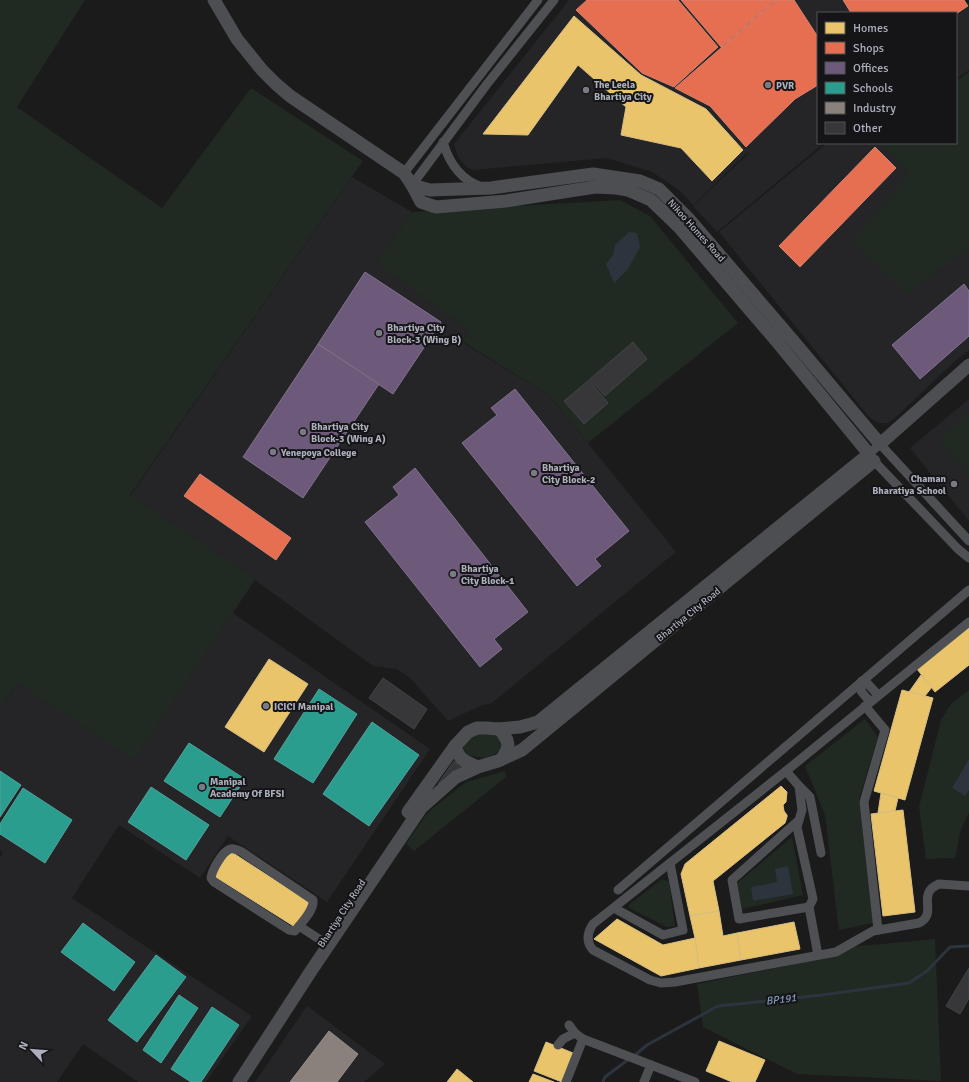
<svg xmlns="http://www.w3.org/2000/svg" width="969" height="1082" font-family="Signika,sans-serif">
<rect width="100%" height="100%" fill="#1b1b1b"/>
<g fill="#252427">
<path d="M569,0H842L850,13H818V143H824L717,232L693,206L749,153L748,152L693,205L678,189L652,172L607,158L473,170L467,167L462,162L458,157L454,144Z"/>
<path d="M969,7V70L956,79V15Z"/>
<path d="M969,72V350L953,363L894,419L887,423H879L875,421L869,417L719,232L827,143H956V81Z"/>
<path d="M352,177L412,212L378,263L471,331L463,343L549,395L676,552L492,703L480,706L448,721L410,678L397,669L373,666L255,580L233,613L430,749L327,902L228,836L200,878L119,825L72,898L252,1016L206,1082H138L83,1044L57,1082H0V857L3,853L0,850V709L18,683L130,496Z"/>
<path d="M969,399V521L910,448Z"/>
<path d="M307,1006L385,1064L364,1082H255Z"/>
</g>
<g fill="#202922">
<path d="M0,0H85L17,107L162,208L251,88L363,161L130,495L255,579L134,760L18,683L0,709Z"/>
<path d="M969,72V247L908,293L852,243L910,173L879,143H956V81Z"/>
<path d="M620,200L650,216L738,323L588,443L549,395L463,342L470,331L377,263L412,212Z"/>
<path d="M969,413V475L939,440Z"/>
<path d="M969,690V813L961,829L955,858L926,859L919,807L941,720L951,704Z"/>
<path d="M865,719L878,737L859,799L873,923L839,930L825,815L805,766Z"/>
<path d="M480,733L499,735L503,748C489,760 485,759 468,755L463,748L465,739Z"/>
<path d="M505,771L506,777L414,851L406,844L428,812L466,782Z"/>
<path d="M792,837L803,895L742,909L736,884Z"/>
<path d="M662,879L669,882L675,926L667,927L629,908L630,904Z"/>
<path d="M935,939L941,1081L797,1074L703,1027L697,984L838,955L849,947Z"/>
</g>
<g fill="#2c343e">
<path d="M629,232L637,233L640,247L628,269L614,283L606,264L613,255L615,245Z"/>
<path d="M969,759V790L965,796L952,788Z"/>
<path d="M788,866L793,894L753,901L751,887L777,882L775,869Z"/>
</g>
<g fill="#e9c46a" stroke="#d7be83">
<path d="M574,16L641,75L706,109L743,150L712,181L681,148L621,135L626,107L578,65L528,135L483,134Z"/>
<path d="M969,626V665L935,692L917,669Z"/>
<path d="M269,659L308,684L264,752L225,727Z"/>
<path d="M921,675L932,687L925,696L909,692Z"/>
<path d="M902,690L933,698L905,800L874,791Z"/>
<path d="M781,786L787,792L786,802L783,805L784,811L787,815V817L785,823L713,881L719,911L690,916L681,874L685,864Z"/>
<path d="M881,793L898,798L895,811L878,813Z"/>
<path d="M903,810L915,912L883,916L871,814Z"/>
<path d="M230,851L310,903L295,927L214,876Z"/>
<path d="M719,911L723,936L737,933L741,960L699,968L695,938L690,916Z"/>
<path d="M617,919L663,945L695,938L699,968L661,976L594,939Z"/>
<path d="M794,922L800,949L741,960L737,933Z"/>
<path d="M719,1041L765,1060L755,1082H732L706,1071Z"/>
<path d="M546,1042L573,1053L562,1082L534,1071Z"/>
<path d="M457,1069L473,1082H447Z"/>
<path d="M533,1074L554,1082H529Z"/>
</g>
<g fill="#e76f51" stroke="#d58271">
<path d="M587,0H678L718,47L674,87L642,73L576,10Z"/>
<path d="M681,0H775L721,47Z"/>
<path d="M776,0H794L818,37V85L795,99L746,147L710,106L675,88Z"/>
<path d="M843,0H964L968,6L956,14L851,13Z"/>
<path d="M875,147L896,168L800,267L779,246Z"/>
<path d="M200,474L291,538L276,560L184,496Z"/>
</g>
<g fill="#6d597a" stroke="#80738e">
<path d="M365,272L441,322L393,394L318,344Z"/>
<path d="M964,284L969,291V336L920,379L892,345Z"/>
<path d="M318,344L379,384L303,498L243,457Z"/>
<path d="M515,389L629,531L595,559L601,566L577,586L462,443L497,415L491,408Z"/>
<path d="M415,468L528,612L494,639L502,649L480,667L365,522L399,495L393,487Z"/>
</g>
<g fill="#2a9d8f" stroke="#51a29c">
<path d="M319,689L357,714L313,783L274,759Z"/>
<path d="M372,722L419,755L369,826L323,794Z"/>
<path d="M189,743L245,779L220,817L164,781Z"/>
<path d="M0,771L21,785L0,817Z"/>
<path d="M151,787L209,825L186,860L128,822Z"/>
<path d="M23,788L72,820L45,863L0,834V824Z"/>
<path d="M83,923L135,962L114,991L61,952Z"/>
<path d="M156,955L186,977L137,1042L108,1020Z"/>
<path d="M179,995L198,1008L161,1063L143,1050Z"/>
<path d="M212,1007L239,1025L201,1082H191L171,1069Z"/>
</g>
<path fill="#8a817c" stroke="#948f8f" d="M329,1031L358,1054L337,1082H290Z"/>
<g fill="none" stroke-linecap="round" stroke-linejoin="round">
<g stroke="#2c343e" stroke-width="3">
<path d="M634,1056L647,1045L718,1006L822,995L909,983L927,971L950,947L969,946"/>
<path d="M603,1082L605,1077L629,1059"/>
</g>
</g>
<g fill="#373739" stroke="#434447">
<path d="M633,342L647,359L605,396L590,379Z"/>
<path d="M589,380L608,403L584,424L564,401Z"/>
<path d="M383,678L427,709L414,729L369,698Z"/>
<path d="M454,761L463,767L438,784Z"/>
<path d="M969,968V998L960,1014L946,1006Z"/>
</g>
<g fill="none" stroke-linecap="round" stroke-linejoin="round">
<g stroke="#4e5054" stroke-width="9">
<path d="M443,142C449,163 461,180 482,187"/>
<path d="M404,173L538,0"/>
<path d="M412,185L487,84L554,0"/>
<path d="M969,541L880,444L869,454L874,461L958,549L969,558"/>
<path d="M969,622L786,771L593,924C587,933 586,942 593,950L650,980L661,983L675,982L836,952L873,931L919,923C939,913 915,894 939,884L969,886"/>
<path d="M862,681L861,691L870,702"/>
<path d="M862,681L868,684L878,695"/>
<path d="M865,706L885,730L864,802L878,930"/>
<path d="M786,771L799,786L802,810L797,827L813,899L809,907L818,955"/>
<path d="M799,786L810,797L821,853"/>
<path d="M799,820L732,880L739,919L809,907"/>
<path d="M618,890L969,590"/>
<path d="M614,908L663,935L683,930L670,863"/>
<path d="M299,926C305,919 314,909 313,900L242,852C238,850 234,848 230,849C222,852 212,870 211,878L214,882L289,930L295,931L299,926L322,941"/>
<path d="M569,1025L575,1033L583,1039L651,1065"/>
<path d="M558,1045L563,1039L575,1033"/>
<path d="M566,1082L583,1039"/>
<path d="M644,1082L651,1065L695,1082"/>
</g>
<g stroke="#4d4e52" stroke-width="13">
<path d="M214,0L237,39L262,70L276,84L290,96L404,173L412,185L421,202L436,207L506,201L595,187L616,188L628,190L651,200L679,227L779,344L869,454L538,722L520,727L498,729"/>
<path d="M412,185L430,190L491,188L593,174L640,181L659,189L688,218L789,336L880,444L969,365"/>
<path d="M500,760L522,750L874,461"/>
<path d="M408,812L455,746"/>
<path d="M239,1082L311,971L421,808L456,777L478,767L498,761L502,759L507,750L508,745L507,740L502,732L498,729L487,728H477L468,732L455,746C459,760 466,762 478,767"/>
</g>
</g>
<g fill="#797b84" stroke="#151417" stroke-width="1.5">
<circle cx="768" cy="85" r="4"/>
<circle cx="586" cy="90" r="4"/>
<circle cx="379" cy="333" r="4"/>
<circle cx="303" cy="432" r="4"/>
<circle cx="273" cy="452" r="4"/>
<circle cx="534" cy="473" r="4"/>
<circle cx="954" cy="484" r="4"/>
<circle cx="453" cy="574" r="4"/>
<circle cx="266" cy="706" r="4"/>
<circle cx="202" cy="787" r="4"/>
</g>
<g text-anchor="middle" stroke-width="4" stroke-linejoin="round" paint-order="stroke">
<g font-size="10" font-weight="bold" fill="#acafbc" stroke="#151417" text-anchor="start">
<text x="594" y="88">The Leela<tspan x="594" dy="12">Bhartiya City</tspan></text>
<text x="776" y="89">PVR</text>
<text x="387" y="331">Bhartiya City<tspan x="387" dy="12">Block-3 (Wing B)</tspan></text>
<text x="311" y="430">Bhartiya City<tspan x="311" dy="12">Block-3 (Wing A)</tspan></text>
<text x="281" y="456">Yenepoya College</text>
<text x="542" y="471">Bhartiya<tspan x="542" dy="12">City Block-2</tspan></text>
<text x="946" y="482" text-anchor="end">Chaman<tspan x="946" dy="12">Bharatiya School</tspan></text>
<text x="461" y="572">Bhartiya<tspan x="461" dy="12">City Block-1</tspan></text>
<text x="274" y="710">ICICI Manipal</text>
<text x="210" y="785">Manipal<tspan x="210" dy="12">Academy Of BFSI</tspan></text>
</g>
<g font-size="10" fill="#acafbc" stroke="#151417">
<text transform="translate(697 230) rotate(48)" y="4">Nikoo Homes Road</text>
<text transform="translate(688 614) rotate(-39)" y="4">Bhartiya City Road</text>
<text transform="translate(341 913) rotate(-57)" y="4">Bhartiya City Road</text>
</g>
<g font-size="11" font-style="italic" fill="#8299b8" stroke="#151417">
<text transform="translate(781 999) rotate(-7)" y="4">BP191</text>
</g>
</g>
<rect x="817" y="12" width="140" height="132" fill="#151417" stroke="#515259"/>
<rect x="825" y="22" width="20" height="12" fill="#e9c46a" stroke="#515259"/>
<text x="853" y="32" font-size="12" fill="#acafbc">Homes</text>
<rect x="825" y="42" width="20" height="12" fill="#e76f51" stroke="#515259"/>
<text x="853" y="52" font-size="12" fill="#acafbc">Shops</text>
<rect x="825" y="62" width="20" height="12" fill="#6d597a" stroke="#515259"/>
<text x="853" y="72" font-size="12" fill="#acafbc">Offices</text>
<rect x="825" y="82" width="20" height="12" fill="#2a9d8f" stroke="#515259"/>
<text x="853" y="92" font-size="12" fill="#acafbc">Schools</text>
<rect x="825" y="102" width="20" height="12" fill="#8a817c" stroke="#515259"/>
<text x="853" y="112" font-size="12" fill="#acafbc">Industry</text>
<rect x="825" y="122" width="20" height="12" fill="#373739" stroke="#515259"/>
<text x="853" y="132" font-size="12" fill="#acafbc">Other</text>
<g transform="translate(32 1050) rotate(296)" stroke="#151417" stroke-width="3" paint-order="stroke">
<path d="M0-3L7 15L0 10L-7 15Z" fill="#acafbc"/>
<text y="-6" font-size="11" font-weight="bold" text-anchor="middle" fill="#acafbc">N</text>
</g>
</svg>
